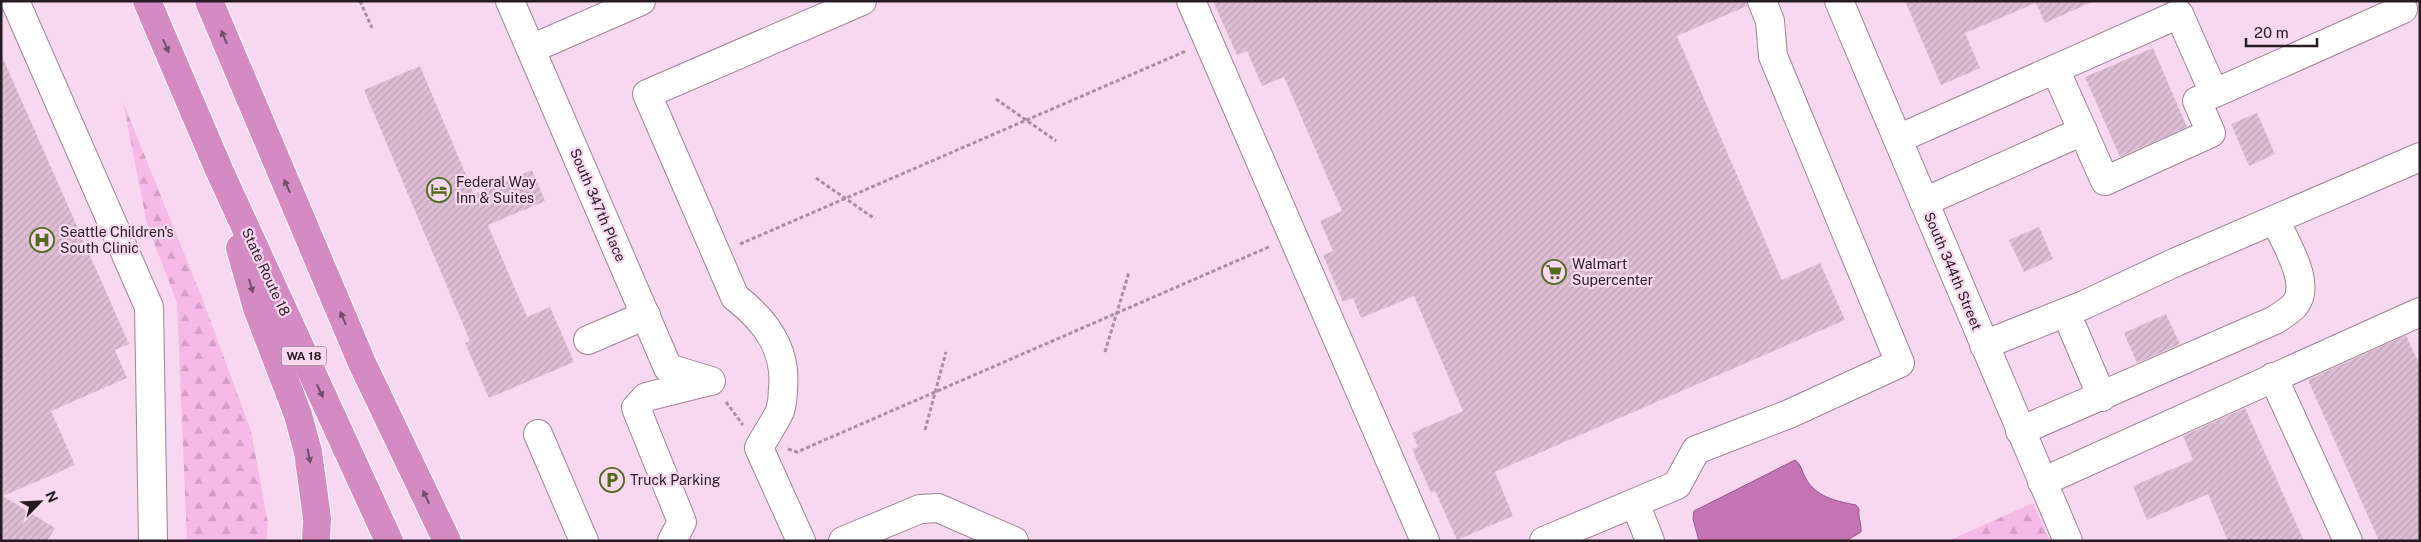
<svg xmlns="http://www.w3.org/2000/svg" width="2421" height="542" font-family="'Public Sans',sans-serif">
<defs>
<pattern id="forest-firs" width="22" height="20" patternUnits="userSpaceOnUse" patternTransform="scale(1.25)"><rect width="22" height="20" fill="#f7b9e8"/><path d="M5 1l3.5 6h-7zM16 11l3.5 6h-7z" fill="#d49ec7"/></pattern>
<pattern id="building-hatch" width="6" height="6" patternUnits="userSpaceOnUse" patternTransform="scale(1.25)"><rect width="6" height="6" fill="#ddbed5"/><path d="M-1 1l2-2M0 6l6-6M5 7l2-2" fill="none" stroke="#bea3b7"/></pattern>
</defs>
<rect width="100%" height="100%" fill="#f8d8f0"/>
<g fill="url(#forest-firs)">
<path d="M123,102L202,298L251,431L268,523L267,541H187L177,303L147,224Z"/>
<path d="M2033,503L2050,541H1948Z"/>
</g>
<path fill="#c474b3" stroke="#955988" d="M1795,460C1801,464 1802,471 1805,477C1815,497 1836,501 1856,505L1859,509C1858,519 1862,524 1861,532L1846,541H1699L1693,519L1694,511Z"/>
<g fill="url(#building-hatch)">
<path d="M1213,1H1747V6L1677,36L1782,280L1820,263L1845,320L1495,472L1513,516L1457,540L1435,491L1431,493L1412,449L1418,447L1412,433L1463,411L1414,296L1361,318L1353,298L1343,302L1323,255L1333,251L1320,221L1342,211L1284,77L1262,86L1247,51L1237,55Z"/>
<path d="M1905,1H2094L2045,23L2036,3L1965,33L1980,68L1941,85Z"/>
<path d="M2153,48L2187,127L2120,157L2085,77Z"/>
<path d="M1,54L129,344L115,350L127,378L51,411L75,465L3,496L55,528L47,541H1Z"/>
<path d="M420,66L474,194L532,170L545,201L488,225L527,317L550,307L574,362L489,398L465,343L470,341L364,90Z"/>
<path d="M2257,113L2275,154L2249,166L2231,124Z"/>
<path d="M2039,227L2053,259L2024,272L2009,240Z"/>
<path d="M2166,314L2180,344L2137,363L2124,333Z"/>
<path d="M2406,335L2420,366V541H2379L2308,380Z"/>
<path d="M2245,408L2304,541H2228L2208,494L2147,520L2133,486L2193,460L2183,436Z"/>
</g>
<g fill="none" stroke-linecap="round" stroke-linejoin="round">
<defs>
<g id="minor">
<path d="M15,1L149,307L153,541"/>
<path d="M510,1L668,368L711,381"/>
<path d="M1191,1L1425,541"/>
<path d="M1839,1L2068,541"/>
<path d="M531,49L641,1"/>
<path d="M2055,69L2105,181L2211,133L2197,101L2403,9L2399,1"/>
<path d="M1898,139L2179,14L2214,93"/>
<path d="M1924,202L2083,131"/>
<path d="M2073,329L2102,397"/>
<path d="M588,340L646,315"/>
<path d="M1984,345L2084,305L2176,262L2420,157"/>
<path d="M2273,377L2348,541"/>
<path d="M2020,431L2275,320C2281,316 2289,311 2294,306C2313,285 2285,242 2275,220"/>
<path d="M538,434L584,541"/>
<path d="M2042,482L2420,312"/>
<path d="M1635,503L1650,541"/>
<path d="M672,541L682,522L636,408L646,397L710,381"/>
<path d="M801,541L759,448C765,436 774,424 780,411C782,404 783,396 783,388C787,349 765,320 735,297L647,94L862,1"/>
<path d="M843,541L920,509L938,508L1014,541"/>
<path d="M1544,541L1677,485L1696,450L1789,414L1900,363L1773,56L1770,21L1762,1"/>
</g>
<g id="highway">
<path d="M147,1L220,172L389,541"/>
<path d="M209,1L362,363L447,541"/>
<path d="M240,248L257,308L298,415L308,452L317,518L316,541"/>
</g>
</defs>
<use href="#minor" stroke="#9f8297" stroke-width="30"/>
<use href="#highway" stroke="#fff" stroke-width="30"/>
<g stroke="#a78fa1" stroke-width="3" stroke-dasharray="4 2.5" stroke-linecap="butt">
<path d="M360,1L372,28"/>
<path d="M996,99L1056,141"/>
<path d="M816,178L875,219"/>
<path d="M740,244L1186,51"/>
<path d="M1105,352L1129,272"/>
<path d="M726,402L743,425"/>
<path d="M925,430L946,352"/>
<path d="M788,449L797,452L1271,246"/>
</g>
<use href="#minor" stroke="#fff" stroke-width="28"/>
<use href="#highway" stroke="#d48bc3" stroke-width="28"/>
</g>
<defs><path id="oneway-solid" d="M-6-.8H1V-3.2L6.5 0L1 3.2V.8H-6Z" transform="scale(1.25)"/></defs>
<g fill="#744d6b">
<use href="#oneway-solid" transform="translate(224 37) rotate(-113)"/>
<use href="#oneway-solid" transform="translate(166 46) rotate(67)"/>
<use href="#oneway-solid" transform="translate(287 186) rotate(-114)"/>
<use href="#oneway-solid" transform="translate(251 286) rotate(74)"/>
<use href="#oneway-solid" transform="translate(343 318) rotate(-113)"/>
<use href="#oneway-solid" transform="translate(320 391) rotate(65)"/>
<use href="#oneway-solid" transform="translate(309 456) rotate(79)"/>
<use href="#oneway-solid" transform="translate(426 497) rotate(-115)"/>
</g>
<defs>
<symbol id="hotel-ring" viewBox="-11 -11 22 22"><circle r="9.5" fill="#f8d8f0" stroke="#526b1c" stroke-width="1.5"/><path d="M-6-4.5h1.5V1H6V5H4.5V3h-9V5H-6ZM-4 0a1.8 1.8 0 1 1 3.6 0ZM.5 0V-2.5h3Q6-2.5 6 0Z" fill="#526b1c"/></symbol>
<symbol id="hospital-ring" viewBox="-11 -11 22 22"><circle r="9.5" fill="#f8d8f0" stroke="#526b1c" stroke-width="1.5"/><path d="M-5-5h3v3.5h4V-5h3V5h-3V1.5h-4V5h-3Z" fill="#526b1c"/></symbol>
<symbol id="supermarket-ring" viewBox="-11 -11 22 22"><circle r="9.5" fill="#f8d8f0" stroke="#526b1c" stroke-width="1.5"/><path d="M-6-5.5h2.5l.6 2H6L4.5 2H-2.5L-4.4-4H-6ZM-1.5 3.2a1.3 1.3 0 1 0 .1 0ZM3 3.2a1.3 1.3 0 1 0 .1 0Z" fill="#526b1c"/></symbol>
<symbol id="parking-ring" viewBox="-11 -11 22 22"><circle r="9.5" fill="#f8d8f0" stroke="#526b1c" stroke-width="1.5"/><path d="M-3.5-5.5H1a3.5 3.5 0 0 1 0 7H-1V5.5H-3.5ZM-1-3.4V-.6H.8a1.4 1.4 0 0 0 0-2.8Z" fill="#526b1c"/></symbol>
</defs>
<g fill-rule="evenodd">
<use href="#hotel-ring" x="425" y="176" width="28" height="28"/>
<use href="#hospital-ring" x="28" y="226" width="28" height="28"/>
<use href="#supermarket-ring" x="1540" y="258" width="28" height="28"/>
<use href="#parking-ring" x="598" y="466" width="28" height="28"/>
</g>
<g text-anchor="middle" stroke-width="4.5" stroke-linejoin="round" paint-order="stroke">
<rect fill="#f8d8f0" stroke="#655360" stroke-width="1" x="281.5" y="346.5" width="45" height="19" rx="4"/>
<g font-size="12" font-weight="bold" fill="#261a23">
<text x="304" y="360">WA 18</text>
</g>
<g font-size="14" fill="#261a23" stroke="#f8d8f0" text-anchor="start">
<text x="456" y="187">Federal Way<tspan x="456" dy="16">Inn &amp; Suites</tspan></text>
<text x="60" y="237">Seattle Children's<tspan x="60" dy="16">South Clinic</tspan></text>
<text x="1572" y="269">Walmart<tspan x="1572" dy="16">Supercenter</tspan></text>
<text x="630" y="485">Truck Parking</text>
</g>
<g font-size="14" fill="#261a23" stroke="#f8d8f0">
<text transform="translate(598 205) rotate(67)" y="5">South 347th Place</text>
<text transform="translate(1953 271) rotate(67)" y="5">South 344th Street</text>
<text transform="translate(266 272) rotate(65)" y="5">State Route 18</text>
</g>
</g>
<rect width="2421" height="542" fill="none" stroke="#261a23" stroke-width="5"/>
<g transform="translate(40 502) rotate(66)" stroke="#f8d8f0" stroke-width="4" paint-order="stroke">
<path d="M0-4L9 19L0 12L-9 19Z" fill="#261a23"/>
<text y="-8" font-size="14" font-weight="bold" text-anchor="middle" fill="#261a23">N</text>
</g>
<path d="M2246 38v8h71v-8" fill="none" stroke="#261a23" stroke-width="2.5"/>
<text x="2254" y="38" font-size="15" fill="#261a23" stroke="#f8d8f0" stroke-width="4" paint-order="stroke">20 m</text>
</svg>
